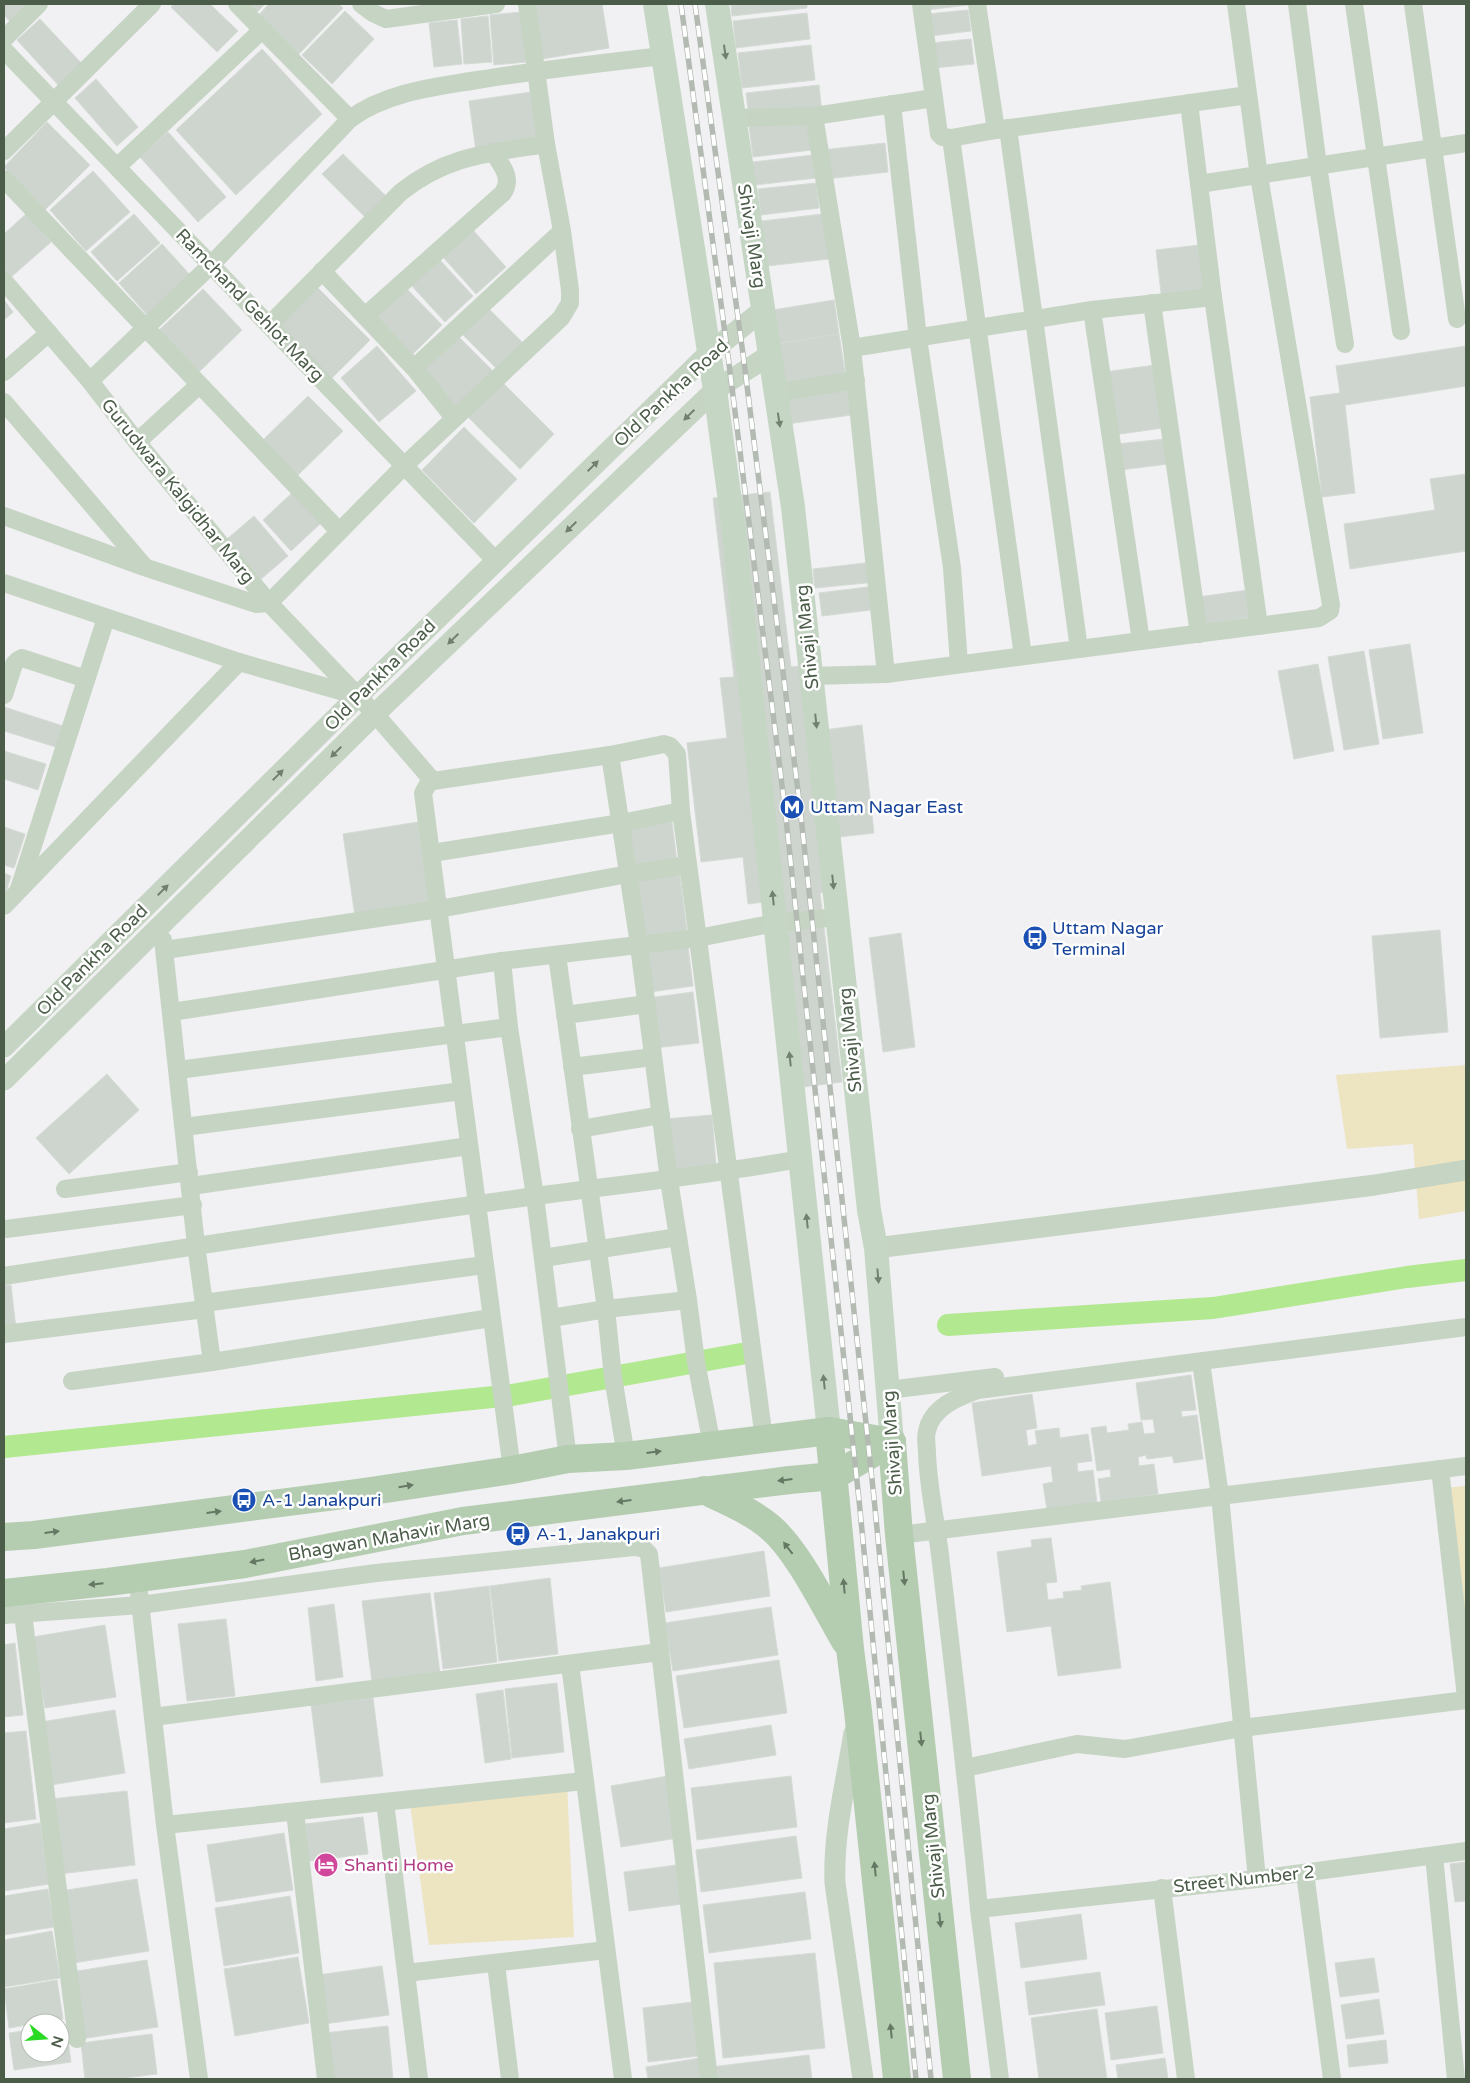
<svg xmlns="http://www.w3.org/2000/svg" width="1470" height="2083" font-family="'Varela Round',sans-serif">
<rect width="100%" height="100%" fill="#f1f0f2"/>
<g fill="#ede4c1">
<path d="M1466,1065V1211L1419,1219L1413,1144L1347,1149L1336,1075Z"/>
<path d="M1466,1486V1682L1444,1488Z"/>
<path d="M567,1783L574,1937L429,1945L409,1796Z"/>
</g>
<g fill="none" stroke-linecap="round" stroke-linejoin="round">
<g stroke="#b2e890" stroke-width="22">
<path d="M948,1325L1213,1308L1407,1277L1466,1270"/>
<path d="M4,1447L512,1395L741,1354"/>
</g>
</g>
<g fill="#ced4ce" stroke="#d4dbd5">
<path d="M4,4H38L14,26L4,15Z"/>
<path d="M174,4H210L238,31L217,52L171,7Z"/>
<path d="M244,4H265L255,14Z"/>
<path d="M269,4H338L343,8L297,56L257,17Z"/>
<path d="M534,4H602L609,48L542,59Z"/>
<path d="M731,4H807V8L732,16Z"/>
<path d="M925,4H968V5L926,10Z"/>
<path d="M968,10L971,31L930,36L928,14Z"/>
<path d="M345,11L374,39L332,84L302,55Z"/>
<path d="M521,12L526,62L494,65L490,15Z"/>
<path d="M807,13L810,39L736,48L733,21Z"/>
<path d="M488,16L492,62L464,64L461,19Z"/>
<path d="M40,19L83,65L60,87L17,40Z"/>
<path d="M457,20L462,64L434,67L429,23Z"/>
<path d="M971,39L974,64L934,68L931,43Z"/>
<path d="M811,45L815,80L742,88L738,53Z"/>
<path d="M262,49L322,114L236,195L176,130Z"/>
<path d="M96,79L138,127L117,146L75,98Z"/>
<path d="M819,85L822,114L749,118L746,93Z"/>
<path d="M531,92L538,142L476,151L469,101Z"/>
<path d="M809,120L812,150L753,157L749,126Z"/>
<path d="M47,122L90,165L45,210L4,167Z"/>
<path d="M168,132L226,197L198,222L140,157Z"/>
<path d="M885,143L888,172L826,179L822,150Z"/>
<path d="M343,154L388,198L367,219L322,174Z"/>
<path d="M813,155L816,178L755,185L753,162Z"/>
<path d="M93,171L130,212L86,251L50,210Z"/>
<path d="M816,183L819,208L761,215L758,189Z"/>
<path d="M27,213L51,242L10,278L4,270V234Z"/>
<path d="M134,214L160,243L117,281L91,252Z"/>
<path d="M823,214L829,259L767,266L762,221Z"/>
<path d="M473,230L506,267L476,294L443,257Z"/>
<path d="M162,244L191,276L148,316L119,283Z"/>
<path d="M1200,245L1205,296L1162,301L1156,250Z"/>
<path d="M438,258L473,296L445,322L410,284Z"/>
<path d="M405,287L442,325L411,356L374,317Z"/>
<path d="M318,288L370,340L332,378L280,326Z"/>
<path d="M203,289L242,330L198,373L158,331Z"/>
<path d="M4,300L13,312L4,320Z"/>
<path d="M834,300L839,334L778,344L773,310Z"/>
<path d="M487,307L523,343L497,369L461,333Z"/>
<path d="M839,334L846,380L785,389L778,344Z"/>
<path d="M458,336L494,372L458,408L422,371Z"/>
<path d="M377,346L416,391L379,422L341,378Z"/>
<path d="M1466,346V386L1345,405L1355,493L1322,497L1310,397L1340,393L1336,366Z"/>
<path d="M1155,365L1163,428L1113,435L1105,372Z"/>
<path d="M502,382L554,434L520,469L468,417Z"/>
<path d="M846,383L851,415L787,424L783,393Z"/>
<path d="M308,396L343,431L298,475L263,440Z"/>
<path d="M464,427L517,479L474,523L422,470Z"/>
<path d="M1165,439L1168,464L1120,470L1117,444Z"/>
<path d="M1466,474V551L1350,569L1344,524L1435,510L1430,479Z"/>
<path d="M293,492L321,523L291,551L263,520Z"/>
<path d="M770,492L791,667L809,665L816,731L862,725L874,833L830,838L836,890L820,893L842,1082L787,1089L765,902L748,904L743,857L701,862L687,743L727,738L720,678L734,677L713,498Z"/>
<path d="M254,516L288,556L261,579L227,539Z"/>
<path d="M874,562L876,582L815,588L813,569Z"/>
<path d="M876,586L879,609L822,616L819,593Z"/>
<path d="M1248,590L1252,617L1203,625L1198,597Z"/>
<path d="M1410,644L1423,733L1383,739L1369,650Z"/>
<path d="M1364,651L1379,744L1344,750L1328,657Z"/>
<path d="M1318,664L1334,751L1294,759L1278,671Z"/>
<path d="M4,707L66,727L59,748L4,731Z"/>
<path d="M4,751L46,764L38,790L4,779Z"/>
<path d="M418,822L431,904L355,916L343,834Z"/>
<path d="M672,822L677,863L633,868L628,828Z"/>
<path d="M4,827L25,834L14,868L4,865Z"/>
<path d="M679,869L687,932L643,938L635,875Z"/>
<path d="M4,873L11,876L4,898Z"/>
<path d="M1440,930L1448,1032L1380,1038L1372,936Z"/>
<path d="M901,933L915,1047L883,1052L869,938Z"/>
<path d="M688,947L693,986L650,992L645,952Z"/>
<path d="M693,992L699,1043L654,1048L648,998Z"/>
<path d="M107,1074L139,1110L69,1174L36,1138Z"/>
<path d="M712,1115L716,1166L668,1170L664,1119Z"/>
<path d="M11,1285L16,1329L4,1331V1286Z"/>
<path d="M1191,1375L1196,1410L1181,1411L1182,1417L1197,1415L1203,1459L1174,1463L1172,1456L1147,1459L1146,1455L1138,1457L1139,1466L1154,1464L1158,1494L1101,1502L1098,1479L1111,1477L1110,1469L1097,1471L1091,1428L1106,1426L1107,1433L1129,1430L1128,1424L1142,1422L1144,1434L1155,1433L1153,1419L1141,1420L1136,1383Z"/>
<path d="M1032,1394L1037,1428L1026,1430L1028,1446L1037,1444L1035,1431L1059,1428L1060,1438L1088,1434L1092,1461L1077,1463L1078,1472L1093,1470L1097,1503L1047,1510L1043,1484L1053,1482L1051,1466L982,1476L972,1403Z"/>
<path d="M1051,1538L1057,1582L1046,1583L1048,1600L1064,1598L1063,1592L1082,1590L1081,1586L1110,1582L1121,1668L1058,1676L1051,1626L1007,1632L997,1552L1032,1547L1031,1540Z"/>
<path d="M764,1551L770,1596L666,1612L659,1568Z"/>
<path d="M550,1578L558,1654L499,1661L490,1586Z"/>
<path d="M489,1586L497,1662L443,1669L434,1593Z"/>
<path d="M430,1593L440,1674L372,1683L362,1601Z"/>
<path d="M334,1604L343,1677L316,1681L308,1608Z"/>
<path d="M771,1607L778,1655L673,1671L665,1623Z"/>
<path d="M226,1619L235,1696L187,1701L178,1624Z"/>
<path d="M105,1625L116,1697L45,1708L33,1637Z"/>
<path d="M15,1643L23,1715L4,1717V1645Z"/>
<path d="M779,1660L787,1713L684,1728L676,1676Z"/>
<path d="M557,1683L564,1752L512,1758L505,1689Z"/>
<path d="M503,1690L511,1759L485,1763L476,1694Z"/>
<path d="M373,1698L383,1776L321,1783L311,1705Z"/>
<path d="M115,1710L125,1773L51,1785L41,1722Z"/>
<path d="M771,1725L776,1755L689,1769L684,1739Z"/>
<path d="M26,1731L36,1819L4,1823V1733Z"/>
<path d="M668,1776L678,1838L621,1847L611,1786Z"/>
<path d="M791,1776L797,1827L697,1840L691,1788Z"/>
<path d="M127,1791L135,1865L59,1874L51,1799Z"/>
<path d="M363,1817L368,1854L309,1861L305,1824Z"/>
<path d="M40,1823L49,1884L4,1891V1829Z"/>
<path d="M284,1833L293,1890L216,1902L207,1845Z"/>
<path d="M796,1836L802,1878L701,1892L696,1850Z"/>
<path d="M1466,1862V1901L1455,1902L1450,1864Z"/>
<path d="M677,1865L682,1904L629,1911L624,1872Z"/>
<path d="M137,1879L149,1951L73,1963L61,1891Z"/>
<path d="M48,1889L54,1927L4,1935V1896Z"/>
<path d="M805,1892L811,1939L709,1953L703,1905Z"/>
<path d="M290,1896L299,1953L224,1966L215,1908Z"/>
<path d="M1081,1914L1087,1959L1021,1968L1015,1923Z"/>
<path d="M52,1931L60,1978L4,1987V1940Z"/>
<path d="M815,1953L825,2048L723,2058L714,1963Z"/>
<path d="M298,1957L309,2023L235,2036L224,1969Z"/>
<path d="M1374,1958L1379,1992L1340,1997L1335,1963Z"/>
<path d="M147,1960L158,2027L81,2039L71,1972Z"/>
<path d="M382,1966L389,2015L324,2024L318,1975Z"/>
<path d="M1100,1972L1105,2005L1029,2015L1025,1982Z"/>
<path d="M57,1980L63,2019L9,2028L4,1989Z"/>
<path d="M1379,1999L1384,2034L1346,2039L1341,2005Z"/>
<path d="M693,2002L699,2056L648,2062L643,2008Z"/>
<path d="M1157,2006L1163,2053L1111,2060L1105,2013Z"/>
<path d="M1097,2009L1107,2079H1039L1031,2018Z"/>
<path d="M66,2025L71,2062L14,2070L9,2033L30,2030V2053H60V2026Z"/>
<path d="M388,2026L393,2079H328L324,2033Z"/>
<path d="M152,2034L157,2074L116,2079H85L81,2043Z"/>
<path d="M1386,2040L1388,2063L1349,2067L1347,2045Z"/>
<path d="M809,2055L812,2079H712L711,2067Z"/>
<path d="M700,2058L703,2079H648L646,2067Z"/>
<path d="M1165,2058L1168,2079H1118L1116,2065Z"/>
</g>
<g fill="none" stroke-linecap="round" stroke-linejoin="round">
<g stroke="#c6d4c4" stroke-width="18">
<path d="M237,4L350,119"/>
<path d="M361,4L373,13L386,19L496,4"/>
<path d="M921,4L939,134L942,137L951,138L996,130L1248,95"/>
<path d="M977,4L996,130"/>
<path d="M1297,4L1318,166L1345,344"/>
<path d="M1354,4L1401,331"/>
<path d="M1413,4L1457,319"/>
<path d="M4,39L39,4"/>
<path d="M4,50L496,561"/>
<path d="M1189,103L1213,297L1259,626"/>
<path d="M892,104L918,338L952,568L959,664"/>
<path d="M814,116L852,348L886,674"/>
<path d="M735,118L814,116L934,98"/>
<path d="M1008,128L1079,649"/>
<path d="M951,138L1023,656"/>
<path d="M4,151L152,4"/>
<path d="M117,167L262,30"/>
<path d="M4,179L339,531"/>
<path d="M1199,184L1466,143"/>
<path d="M322,271L414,368L454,418"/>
<path d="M4,281L90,381L137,442L269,603L375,714L433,781"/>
<path d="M1152,303L1199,634"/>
<path d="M1092,310L1141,641"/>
<path d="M365,316L503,193C513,178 502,166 493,152"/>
<path d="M269,325L401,192C447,155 490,153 546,144"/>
<path d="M852,348L1092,310L1213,297"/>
<path d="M414,368L562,231"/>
<path d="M4,372L49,333"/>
<path d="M90,381L211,265L350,119C386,92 435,87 477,80C539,70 601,63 663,56"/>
<path d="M775,393L856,380"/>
<path d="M4,402L144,566"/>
<path d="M137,442L199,385"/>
<path d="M4,516L144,567L256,604L269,603L405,465L561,318L570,303V290L562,231L546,144L527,4"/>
<path d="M4,583L239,662L358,696"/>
<path d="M811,676L886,674L1319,618L1330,611L1331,605L1259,176L1236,4"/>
<path d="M4,695L14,664L18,660L22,658L86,679"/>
<path d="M610,755L638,938L669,1180L688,1300L696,1362L712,1445"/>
<path d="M432,853L621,823L681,811"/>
<path d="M19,889L106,618"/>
<path d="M4,906L239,662"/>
<path d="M163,940L196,1245L212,1362"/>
<path d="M165,950L439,909L628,874L688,865"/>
<path d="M557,955L606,1309L613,1377L626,1456"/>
<path d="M502,961L509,1027L535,1196L568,1459"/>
<path d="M172,1012L502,961L698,938L775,923L837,917"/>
<path d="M565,1015L647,1004"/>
<path d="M572,1067L653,1057"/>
<path d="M178,1070L509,1027"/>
<path d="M184,1127L462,1091"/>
<path d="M580,1129L661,1115"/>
<path d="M191,1186L469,1146"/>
<path d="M65,1189L189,1172"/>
<path d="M6,1229L193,1205"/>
<path d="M543,1258L678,1237"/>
<path d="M4,1276C181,1248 358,1220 536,1196C624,1184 712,1175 800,1159"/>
<path d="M204,1303L484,1265"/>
<path d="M551,1318L606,1309L688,1300"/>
<path d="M4,1334L205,1309"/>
<path d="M1201,1362L1220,1496L1257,1879"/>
<path d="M72,1381L212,1362L491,1318"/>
<path d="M888,1390L995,1377"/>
<path d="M1440,1469L1466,1697"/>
<path d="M512,1470L423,793L428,784L433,781L610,755L664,744L670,746L677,754L681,811L764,1439"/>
<path d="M899,1535L1466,1466"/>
<path d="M139,1593L165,1825L199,2079"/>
<path d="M23,1614L77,2039"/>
<path d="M4,1615L140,1605L376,1573L634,1547L643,1548L649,1554L709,2079"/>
<path d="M570,1664L623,2079"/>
<path d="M153,1717L660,1652"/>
<path d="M965,1768L1077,1744L1125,1749L1242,1728L1466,1700"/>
<path d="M385,1802L419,2079"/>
<path d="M295,1812L326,2079"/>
<path d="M165,1825L584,1781"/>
<path d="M1434,1856L1456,2079"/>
<path d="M1305,1873L1332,2079"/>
<path d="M1162,1888L1186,2079"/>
<path d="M979,1909C968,1791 954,1673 940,1555C936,1521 928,1487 927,1453C927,1446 925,1438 927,1431C932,1407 958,1397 978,1390L1466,1327"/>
<path d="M496,1964L510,2079"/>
<path d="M406,1973L606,1950"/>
<path d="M1000,2079L979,1909L1257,1879L1466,1851"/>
</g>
<g stroke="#c6d4c4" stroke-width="21">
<path d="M4,1047L358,696L708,354L763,310"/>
<path d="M4,1080L375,714L715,390L770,355"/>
<path d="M876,1248L1375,1185L1466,1170"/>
<path d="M854,1733C846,1783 833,1833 835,1883L863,2079"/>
</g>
<g stroke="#c5d7c4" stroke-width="24">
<path d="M655,4L715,390L733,523L829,1431"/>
<path d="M717,4L793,507L869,1210L876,1248L892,1442"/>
</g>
<g stroke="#b4cdb1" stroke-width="28">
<path d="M829,1431L850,1649L858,1711L897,2079"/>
<path d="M892,1442L899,1535L957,2079"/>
<path d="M704,1490C727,1502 752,1511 771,1528C798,1551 826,1609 845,1641"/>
<path d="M4,1537L34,1535L358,1493L512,1470L568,1459L626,1456L829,1431L892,1442"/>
<path d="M4,1593L108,1582L245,1564L463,1521L790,1480L834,1476L892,1442"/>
</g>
<defs>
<g id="rail">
<path d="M681,4L728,356L785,809L859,1500L916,2079"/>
<path d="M695,4L743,354L800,807L874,1498L931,2079"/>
</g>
</defs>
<use href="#rail" stroke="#b2bab2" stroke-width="5.5"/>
<use href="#rail" stroke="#fff" stroke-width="4" stroke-dasharray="11" stroke-linecap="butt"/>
</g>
<defs><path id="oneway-solid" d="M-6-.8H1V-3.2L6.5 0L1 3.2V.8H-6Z" transform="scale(1.25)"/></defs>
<g fill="#70816e">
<use href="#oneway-solid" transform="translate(725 52) rotate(82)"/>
<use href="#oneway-solid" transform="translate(779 420) rotate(81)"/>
<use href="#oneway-solid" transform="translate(816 721) rotate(84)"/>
<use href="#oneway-solid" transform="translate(833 882) rotate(84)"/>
<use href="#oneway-solid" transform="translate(773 898) rotate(-96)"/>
<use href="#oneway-solid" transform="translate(790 1059) rotate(-96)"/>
<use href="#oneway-solid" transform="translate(807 1221) rotate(-96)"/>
<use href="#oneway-solid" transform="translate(878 1276) rotate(85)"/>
<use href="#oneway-solid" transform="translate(824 1382) rotate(-96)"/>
</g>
<g fill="#70806e">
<use href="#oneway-solid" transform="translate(689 415) rotate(136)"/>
<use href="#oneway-solid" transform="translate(593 466) rotate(-44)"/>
<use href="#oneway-solid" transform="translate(571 527) rotate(136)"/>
<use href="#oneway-solid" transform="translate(453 639) rotate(136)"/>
<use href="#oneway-solid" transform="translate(336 752) rotate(135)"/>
<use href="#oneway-solid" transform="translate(278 775) rotate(-45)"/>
<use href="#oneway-solid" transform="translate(163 890) rotate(-45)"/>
</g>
<g fill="#657863">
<use href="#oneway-solid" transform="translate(654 1452) rotate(-7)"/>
<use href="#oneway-solid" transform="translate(785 1480) rotate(173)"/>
<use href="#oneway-solid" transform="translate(406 1486) rotate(-9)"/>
<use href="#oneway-solid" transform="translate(624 1501) rotate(173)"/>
<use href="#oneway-solid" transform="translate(214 1512) rotate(-7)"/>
<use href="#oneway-solid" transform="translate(52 1532) rotate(-7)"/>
<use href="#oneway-solid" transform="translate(788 1548) rotate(-128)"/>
<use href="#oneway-solid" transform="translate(257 1561) rotate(169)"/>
<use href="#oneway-solid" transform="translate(904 1578) rotate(84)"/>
<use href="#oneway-solid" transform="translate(96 1584) rotate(174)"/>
<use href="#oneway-solid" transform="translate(844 1586) rotate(-95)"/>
<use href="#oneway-solid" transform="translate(921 1739) rotate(84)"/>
<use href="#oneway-solid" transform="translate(875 1869) rotate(-96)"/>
<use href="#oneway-solid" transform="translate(940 1920) rotate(84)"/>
<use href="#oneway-solid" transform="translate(891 2031) rotate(-96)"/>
</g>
<defs>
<symbol id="metro-disc" viewBox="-11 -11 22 22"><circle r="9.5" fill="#1a4fb4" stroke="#fff"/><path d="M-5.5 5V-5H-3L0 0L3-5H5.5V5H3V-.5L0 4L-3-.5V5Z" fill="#fff"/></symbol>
<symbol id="bus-disc" viewBox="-11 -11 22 22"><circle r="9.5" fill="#1a4fb4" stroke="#fff"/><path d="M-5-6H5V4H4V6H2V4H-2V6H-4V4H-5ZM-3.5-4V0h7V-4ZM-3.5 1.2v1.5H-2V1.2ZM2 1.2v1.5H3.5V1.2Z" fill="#fff"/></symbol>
<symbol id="hotel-disc" viewBox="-11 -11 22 22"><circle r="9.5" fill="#d1479c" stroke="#fff"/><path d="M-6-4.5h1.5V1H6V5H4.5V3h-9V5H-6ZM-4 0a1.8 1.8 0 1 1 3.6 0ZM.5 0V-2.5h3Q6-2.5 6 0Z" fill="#fff"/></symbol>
</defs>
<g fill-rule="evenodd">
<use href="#metro-disc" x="778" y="793" width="28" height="28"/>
<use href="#bus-disc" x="1021" y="924" width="28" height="28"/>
<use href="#bus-disc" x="230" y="1486" width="28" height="28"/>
<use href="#bus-disc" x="504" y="1520" width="28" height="28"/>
<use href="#hotel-disc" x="312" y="1851" width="28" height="28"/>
</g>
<g text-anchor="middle" stroke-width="5" stroke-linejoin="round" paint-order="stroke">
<g font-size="18" fill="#4b5c49" stroke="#fff">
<text transform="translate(752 236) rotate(81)" y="6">Shivaji Marg</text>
<text transform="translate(250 305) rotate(46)" y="6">Ramchand Gehlot Marg</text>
<text transform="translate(671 393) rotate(-43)" y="6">Old Pankha Road</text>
<text transform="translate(178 491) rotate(51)" y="6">Gurudwara Kalgidhar Marg</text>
<text transform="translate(807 637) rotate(-96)" y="6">Shivaji Marg</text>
<text transform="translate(380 675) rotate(-45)" y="6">Old Pankha Road</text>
<text transform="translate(92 960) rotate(-45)" y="6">Old Pankha Road</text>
<text transform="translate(850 1040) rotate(-96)" y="6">Shivaji Marg</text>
<text transform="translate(892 1443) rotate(-94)" y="6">Shivaji Marg</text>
<text transform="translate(389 1537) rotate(-10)" y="6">Bhagwan Mahavir Marg</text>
<text transform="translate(933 1846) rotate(-96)" y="6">Shivaji Marg</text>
<text transform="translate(1244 1879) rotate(-6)" y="6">Street Number 2</text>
</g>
<g font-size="18" fill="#164399" stroke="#fff" text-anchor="start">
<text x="810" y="813">Uttam Nagar East</text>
<text x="1052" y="934">Uttam Nagar<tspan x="1052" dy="21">Terminal</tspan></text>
<text x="262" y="1506">A-1 Janakpuri</text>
<text x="536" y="1540">A-1, Janakpuri</text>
</g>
<g font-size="18" fill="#b23c85" stroke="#fff" text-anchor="start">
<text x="344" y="1871">Shanti Home</text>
</g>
</g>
<rect width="1470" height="2083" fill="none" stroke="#4b5c49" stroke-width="10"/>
<g transform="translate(45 2038) rotate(107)"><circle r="24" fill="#ffffff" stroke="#b7beb6"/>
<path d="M0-4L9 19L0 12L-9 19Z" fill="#29d923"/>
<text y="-8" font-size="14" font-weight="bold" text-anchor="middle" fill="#4b5c49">N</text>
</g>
</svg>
